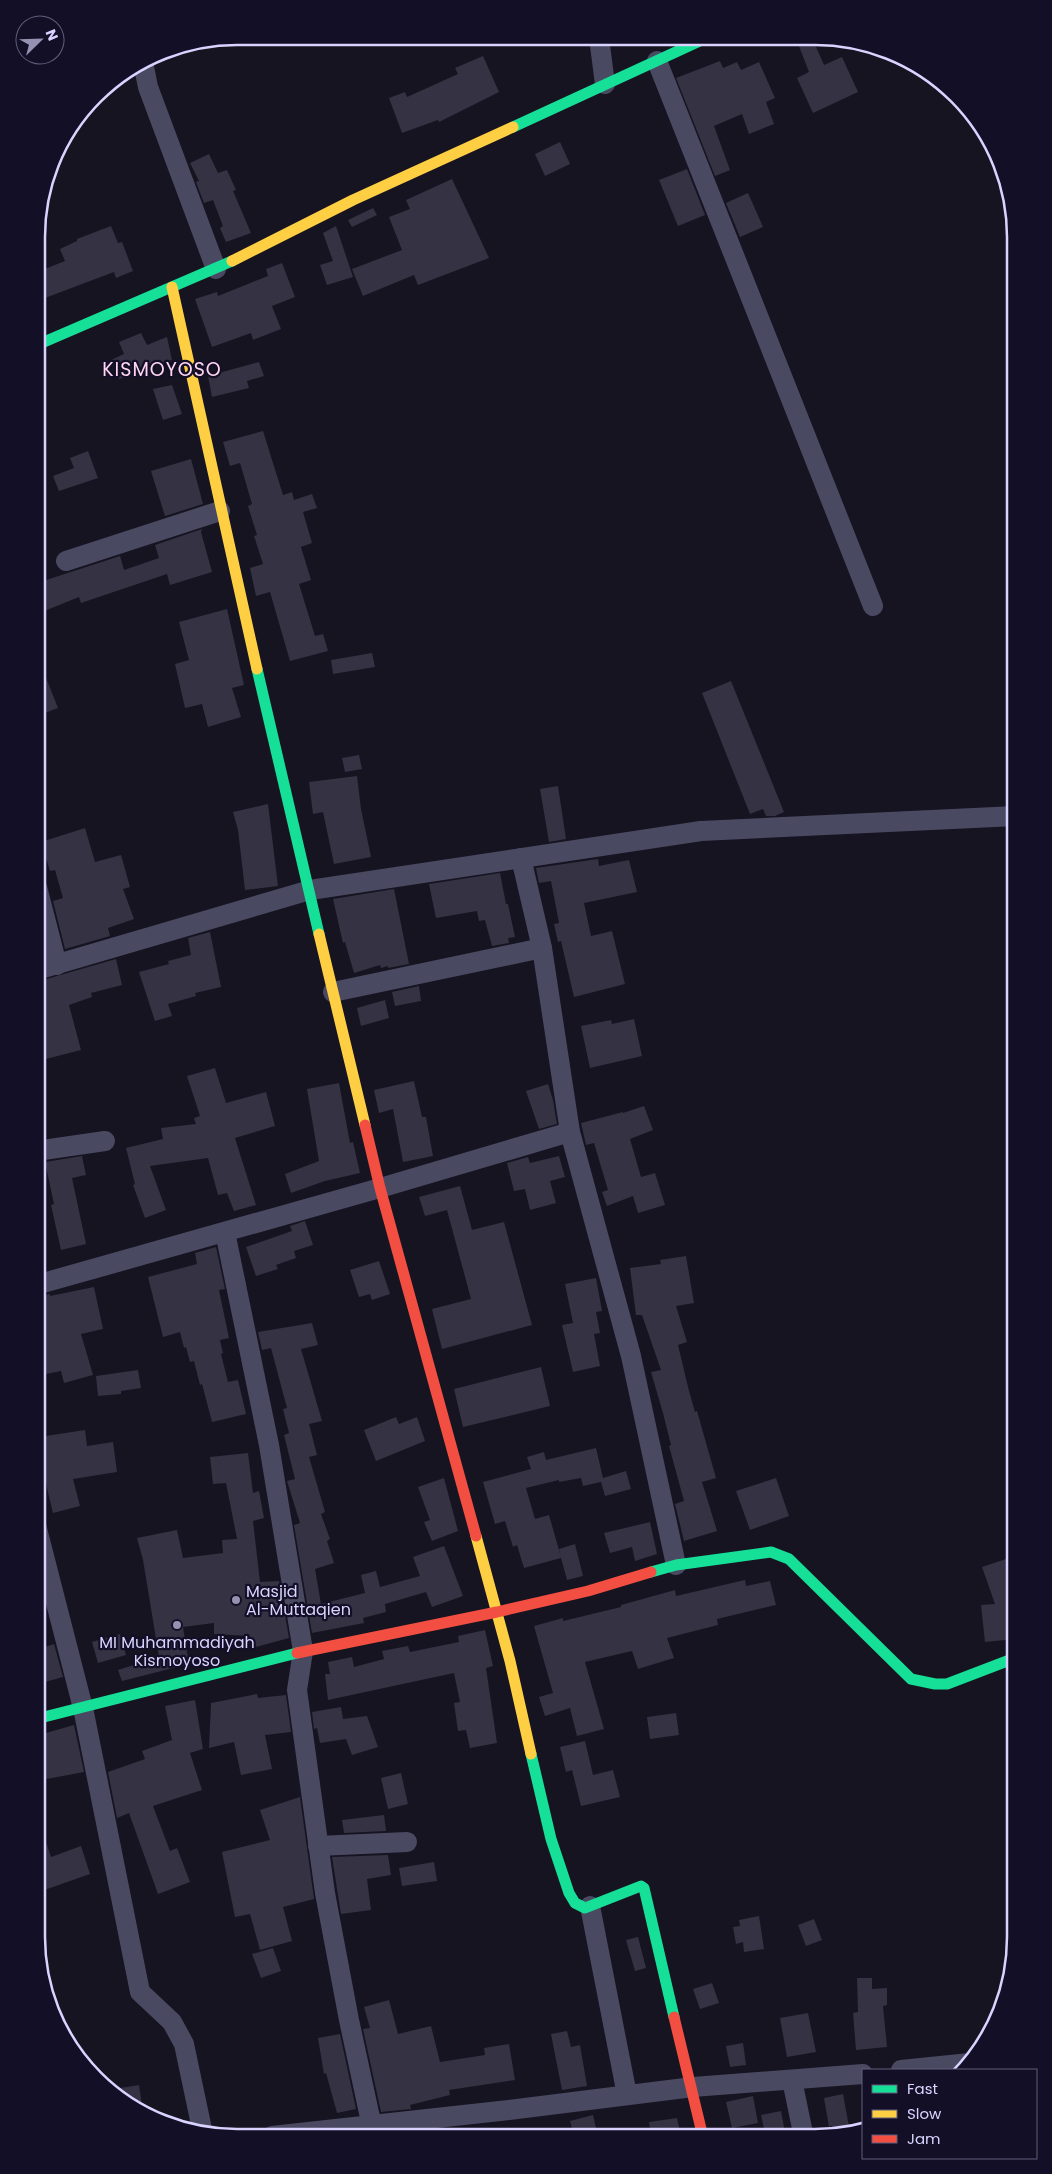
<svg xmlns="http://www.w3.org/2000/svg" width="1052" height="2174" font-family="Poppins,sans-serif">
<rect width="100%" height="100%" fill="#161421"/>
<g fill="#343243">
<path d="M813,40L824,65L842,57L858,92L813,113L797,78L809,72L799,46Z"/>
<path d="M483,56L499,92L439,122L438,120L402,133L389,98L405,92L407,97L458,74L455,68Z"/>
<path d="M720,61L723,68L737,62L741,70L759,62L775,98L766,102L774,124L749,134L742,114L714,126L730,170L715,176L676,78Z"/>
<path d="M560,142L570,164L545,176L535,154Z"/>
<path d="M209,154L218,173L227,170L236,190L233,191L251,233L226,242L220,228L223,226L213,200L204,203L196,182L199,181L190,163Z"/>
<path d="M687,169L705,215L678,226L659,180Z"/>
<path d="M452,179L489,258L418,285L414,275L363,296L352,269L402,250L389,217L410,209L406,200Z"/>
<path d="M748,193L763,227L740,237L726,203Z"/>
<path d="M373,208L377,215L352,227L348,220Z"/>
<path d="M111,226L118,243L122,242L133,271L116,278L114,272L37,301V272L65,261L60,249L77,241V239Z"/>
<path d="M336,226L353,277L327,285L320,265L333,261L323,233Z"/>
<path d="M282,263L295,297L272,306L281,329L253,340L251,333L212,347L195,299L217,292L218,296L268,276L266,269Z"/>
<path d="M141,333L147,345L167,337L172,360L119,379L111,360L124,354L119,342Z"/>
<path d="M259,362L264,376L247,381L249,388L212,397L208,376Z"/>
<path d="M172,385L182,414L163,420L153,389Z"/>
<path d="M263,431L283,495L292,492L294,500L312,494L317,508L303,512L312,543L301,547L311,580L299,584L315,636L323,634L328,651L290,661L270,592L256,596L250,568L263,564L254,536L257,535L248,506L252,504L240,463L230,466L223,442Z"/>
<path d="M88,451L98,478L59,491L53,476L74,468L70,458Z"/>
<path d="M191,459L203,504L165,516L151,471Z"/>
<path d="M202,529L201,532L212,572L170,585L167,574L81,603L79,597L37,614V583L120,556L124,570L159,558L155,545Z"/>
<path d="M227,609L244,685L232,688L241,717L208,727L202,704L185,708L175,664L189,660L179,622Z"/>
<path d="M372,653L375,667L333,674L331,660Z"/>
<path d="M37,655L58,708L37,716Z"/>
<path d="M731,681L784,812L775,816H766L763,809L750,814L702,693Z"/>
<path d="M359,755L362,769L345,772L342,758Z"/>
<path d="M357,776L361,809L371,857L334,864L323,812L313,814L309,782Z"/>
<path d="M558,786L566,839L549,842L540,789Z"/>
<path d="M268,804L278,886L245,890L238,830L233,812Z"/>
<path d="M85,828L95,862L121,855L130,887L123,889L134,919L108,928L110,936L65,949L53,901L63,898L55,870L50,871L41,842Z"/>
<path d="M598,859L599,866L629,860L637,892L584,903L591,936L612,931L625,984L574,997L561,941L558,942L554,924L559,923L551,881L539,883L536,868Z"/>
<path d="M500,873L506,904H508L515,937L508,938L509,943L492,946L485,920L479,921L477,911L436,918L429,884Z"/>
<path d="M394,889L409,964L388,968V966L381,968L380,965L354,973L345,942L343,943L333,899Z"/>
<path d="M210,932L221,987L195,993L196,996L168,1004L172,1016L155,1021L139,972L169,964L168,961L191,955L188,938Z"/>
<path d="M37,933L42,956L37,958Z"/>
<path d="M116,959L122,985L91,993L92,997L69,1005L81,1050L42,1060L36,1041V982Z"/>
<path d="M419,986L421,1001L395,1006L392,992Z"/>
<path d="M385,1000L389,1018L361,1026L357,1008Z"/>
<path d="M634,1019L642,1056L590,1068L581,1026L611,1020L612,1024Z"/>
<path d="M215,1068L226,1103L266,1092L275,1126L235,1138L256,1205L234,1211L227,1193L218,1195L208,1158L150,1166L166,1210L145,1218L133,1185L135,1184L126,1148L163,1139L161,1128L196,1124L194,1118L200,1116L187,1076Z"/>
<path d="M414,1081L422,1117H426L433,1156L403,1162L393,1109L379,1113L374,1090Z"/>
<path d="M339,1083L350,1143L353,1142L360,1173L325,1181L291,1193L285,1174L319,1161L307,1089Z"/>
<path d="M548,1084L553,1100L557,1124L539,1129L526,1091Z"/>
<path d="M644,1106L653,1130L630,1139L641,1177L655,1173L665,1205L638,1213L633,1196L607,1206L602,1192L608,1190L594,1143L586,1145L581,1123L623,1112V1113Z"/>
<path d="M82,1156L86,1175L72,1178L86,1244L61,1250L51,1205L54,1204L45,1162Z"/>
<path d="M559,1156L565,1177L550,1181L556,1203L530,1210L525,1189L514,1191L507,1163L528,1157L530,1163Z"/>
<path d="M460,1186L472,1230L504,1222L532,1325L442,1349L432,1309L471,1299L447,1210L425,1216L419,1197Z"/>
<path d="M305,1221L313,1245L294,1251L296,1258L276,1265L278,1269L256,1276L246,1247L292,1231L290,1226Z"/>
<path d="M216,1247L225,1289L219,1290L229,1338L220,1340L223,1353L221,1354L228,1382L238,1380L246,1414L212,1422L202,1384L200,1385L194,1361L190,1362L186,1347L184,1348L180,1332L163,1337L148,1277L197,1264L195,1253Z"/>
<path d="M686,1256L694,1303L676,1306L687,1342L678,1345L689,1391L695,1412L697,1411L716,1478L702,1482L717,1531L684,1541L675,1504L684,1501L669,1446L671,1445L663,1413L651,1372L661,1370L642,1315H636L630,1268L661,1264L660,1260Z"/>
<path d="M379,1261L390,1294L372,1300L370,1294L359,1297L350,1270Z"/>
<path d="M596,1278L602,1311L596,1312L600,1333L594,1334L600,1366L573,1372L562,1325L573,1323L565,1284Z"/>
<path d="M94,1287L103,1329L81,1334L93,1375L64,1383L61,1371L36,1376V1297L50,1294V1296Z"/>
<path d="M312,1323L318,1345L301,1349L322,1421L309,1424L317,1455L309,1457L325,1512L321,1514L330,1539L327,1541L334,1563L315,1569L321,1604L365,1593L361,1575L376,1571L380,1587L420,1576L413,1557L444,1546L463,1596L432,1607L426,1592L385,1604L386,1612L363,1618L364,1623L312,1633L294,1525L300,1523L287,1481L295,1479L284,1435L289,1433L283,1409L287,1408L271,1348L262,1350L258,1332Z"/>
<path d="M541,1367L550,1406L463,1427L454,1389Z"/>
<path d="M138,1370L141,1388L121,1391V1394L98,1396L96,1376Z"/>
<path d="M396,1417L399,1424L417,1417L425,1441L376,1461L364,1430Z"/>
<path d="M85,1430L87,1446L113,1442L117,1472L73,1479L80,1506L53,1513L47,1488L39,1437Z"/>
<path d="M596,1448L603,1478L626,1471L631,1489L605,1496L601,1482L583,1486L581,1478L559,1482V1480L526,1488L535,1519L549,1515L561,1557L559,1549L575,1544L583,1576L567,1580L561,1558L524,1568L517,1545L513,1547L505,1521L495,1524L483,1482L531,1469L527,1457L544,1452L546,1460Z"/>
<path d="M248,1453L253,1493L259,1491L264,1518L253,1521L260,1582L279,1581L289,1638L252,1648L250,1636L214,1634V1623L183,1627L189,1664L122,1681L118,1670L159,1657L143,1560L137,1538L177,1530L183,1558L223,1553L222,1540L237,1539L226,1483L213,1484L210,1457Z"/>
<path d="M444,1478L458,1531L432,1541L424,1522L430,1520L418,1487Z"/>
<path d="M776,1478L789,1516L750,1530L736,1491Z"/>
<path d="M650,1522L657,1554L635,1561L632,1547L610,1553L604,1533Z"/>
<path d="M1015,1556V1639L985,1642L981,1605L995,1604L982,1567Z"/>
<path d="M745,1580L746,1586L770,1581L776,1605L717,1619L718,1625L667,1638L674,1658L638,1669L632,1651L585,1662L604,1729L577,1736L570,1708L545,1716L539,1697L553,1693L534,1626L563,1618V1621L621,1607V1605L675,1590L676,1596Z"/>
<path d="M485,1630L493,1666L486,1668L497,1743L470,1748L466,1730L458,1731L454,1703L460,1702L454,1673L328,1700L325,1674H330L328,1662L352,1657L354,1667L384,1659L382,1651L408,1646L410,1652L459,1642L458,1636Z"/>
<path d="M120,1634L126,1655L98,1663L92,1642Z"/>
<path d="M54,1644L63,1677L45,1682L36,1656V1650Z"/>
<path d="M257,1694L258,1698L286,1695L291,1732L265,1735L272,1769L241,1775L234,1742L209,1748L211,1703Z"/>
<path d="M195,1700L203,1749L190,1753L202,1790L153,1806L170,1851L177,1848L190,1882L158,1894L129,1813L117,1818L108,1772L145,1759L142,1751L172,1740L165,1706Z"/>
<path d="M341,1707L343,1719L367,1716L378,1747L352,1755L346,1739L320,1743L317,1728L314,1729L312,1712Z"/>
<path d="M676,1713L679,1735L650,1739L647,1717Z"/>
<path d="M74,1725L84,1772L36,1781V1737L46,1736V1733Z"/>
<path d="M585,1741L593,1775L613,1770L620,1797L581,1806L572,1770L566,1772L560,1747Z"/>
<path d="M401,1773L408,1804L388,1809L381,1778Z"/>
<path d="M300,1797L314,1899L283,1907L292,1941L260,1950L250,1914L235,1917L222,1852L270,1840L260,1810Z"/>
<path d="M384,1815L386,1831L344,1833L342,1820Z"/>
<path d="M36,1821H39L51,1857L81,1846L90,1874L36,1893Z"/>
<path d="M388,1855L391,1875L367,1879L371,1910L341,1914L332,1857Z"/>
<path d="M434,1862L437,1881L402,1886L399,1868Z"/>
<path d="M759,1916L764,1949L744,1952L743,1942L736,1944L733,1927L740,1926L739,1920Z"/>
<path d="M814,1919L822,1940L806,1946L798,1925Z"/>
<path d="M638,1937L646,1968L635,1971L626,1940Z"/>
<path d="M273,1948L281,1971L261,1978L252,1954Z"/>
<path d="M857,1978H872V1989L887,1988V2005L883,2006L887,2047L856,2050L853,2013L858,2012Z"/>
<path d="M712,1983L719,2003L700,2009L693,1989Z"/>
<path d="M389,2000L398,2034L431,2026L440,2062L485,2055L484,2048L509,2044L515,2080L449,2090L450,2095L410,2105L411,2109L381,2112L363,2029L370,2028L364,2007Z"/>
<path d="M808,2013L816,2052L787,2057L780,2018Z"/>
<path d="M567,2031L571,2047L580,2045L587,2086L562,2090L551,2034Z"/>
<path d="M340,2034L356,2109L337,2113L326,2073L324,2074L318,2038Z"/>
<path d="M743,2043L746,2065L730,2067L726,2046Z"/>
<path d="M139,2085L143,2112L108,2090Z"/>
<path d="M843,2094L850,2132L833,2135L832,2126L829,2127L824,2098Z"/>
<path d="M753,2096L758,2123L732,2128L726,2102Z"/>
<path d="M781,2111L786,2138H766L761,2115Z"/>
<path d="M593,2115L598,2137H574L570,2121Z"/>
<path d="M677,2118L681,2137H651L649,2122Z"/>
</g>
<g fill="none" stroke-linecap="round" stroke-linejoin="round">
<g stroke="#4a4962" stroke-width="20">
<path d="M599,38L605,84"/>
<path d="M657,61L873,606"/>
<path d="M143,62L148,87L216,269"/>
<path d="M66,561L220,511"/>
<path d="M521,858L542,948L570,1132L631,1356L676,1565"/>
<path d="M37,887L57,965"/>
<path d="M37,970L310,890L701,831L1016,816"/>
<path d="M333,992L542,948"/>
<path d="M36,1151L105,1141"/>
<path d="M225,1232L269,1445L303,1651L297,1690L325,1893L349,2020L374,2136"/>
<path d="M36,1285L380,1188L570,1132"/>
<path d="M36,1525L83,1708L140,1992L172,2022L184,2044L203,2134"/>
<path d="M318,1846L407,1842"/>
<path d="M590,1906L627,2095"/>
<path d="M901,2070L970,2063"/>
<path d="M792,2080L804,2138"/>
<path d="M272,2136L509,2110L693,2087L863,2074"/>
</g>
<g stroke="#16e098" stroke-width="11">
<path d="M513,127L704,39"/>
<path d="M37,345L232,261"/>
<path d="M257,669L319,934"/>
<path d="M651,1572L676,1565L771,1552L789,1559L911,1679L935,1684H947L1015,1658"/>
<path d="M36,1719L297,1653"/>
<path d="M531,1754L551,1839L569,1893L575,1903L585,1908L641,1886L644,1888L674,2017"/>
</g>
<g stroke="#ffcf43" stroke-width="11">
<path d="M232,261L353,200L513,127"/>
<path d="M172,287L257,669"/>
<path d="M319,934L365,1125"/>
<path d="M476,1536L510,1661L531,1754"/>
</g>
<g stroke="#f24e42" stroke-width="11">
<path d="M365,1125L380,1188L476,1536"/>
<path d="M297,1653L497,1612L588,1591L651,1572"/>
<path d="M674,2017L703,2137"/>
</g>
</g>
<g fill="#9591b1" stroke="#130f26" stroke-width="2">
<circle cx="236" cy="1600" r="5"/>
<circle cx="177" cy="1625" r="5"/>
</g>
<g text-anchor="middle" stroke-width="4.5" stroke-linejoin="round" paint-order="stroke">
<g font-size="16" fill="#d9d4ff" stroke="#130f26" text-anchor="start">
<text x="246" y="1597">Masjid<tspan x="246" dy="18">Al-Muttaqien</tspan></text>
<text x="177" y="1648" text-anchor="middle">MI Muhammadiyah<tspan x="177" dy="18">Kismoyoso</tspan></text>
</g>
<g font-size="19" letter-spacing="1" fill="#ffd6f0" stroke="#130f26">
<text x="162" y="376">KISMOYOSO</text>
</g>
</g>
<path d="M0 0H1052V2174H0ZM237 45H815A192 192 0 0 1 1007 237V1937A192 192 0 0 1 815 2129H237A192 192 0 0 1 45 1937V237A192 192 0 0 1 237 45Z" fill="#130f26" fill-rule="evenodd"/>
<path fill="none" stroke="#d9d4ff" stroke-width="2.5" d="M237 45H815A192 192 0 0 1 1007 237V1937A192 192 0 0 1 815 2129H237A192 192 0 0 1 45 1937V237A192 192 0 0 1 237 45Z"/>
<rect x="862" y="2069" width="175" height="90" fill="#130f26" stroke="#625e7d"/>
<rect x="872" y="2085" width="25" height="8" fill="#16e098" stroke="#625e7d"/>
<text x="907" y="2094" font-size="15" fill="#d9d4ff">Fast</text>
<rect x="872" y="2110" width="25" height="8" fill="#ffcf43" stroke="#625e7d"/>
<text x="907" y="2119" font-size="15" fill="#d9d4ff">Slow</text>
<rect x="872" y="2135" width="25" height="8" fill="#f24e42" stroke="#625e7d"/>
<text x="907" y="2144" font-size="15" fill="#d9d4ff">Jam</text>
<g transform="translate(40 40) rotate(67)"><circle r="24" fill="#130f26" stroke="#625e7d"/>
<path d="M0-4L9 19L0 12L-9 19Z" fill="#9591b1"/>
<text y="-8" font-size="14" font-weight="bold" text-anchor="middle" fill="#d9d4ff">N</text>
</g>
</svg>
